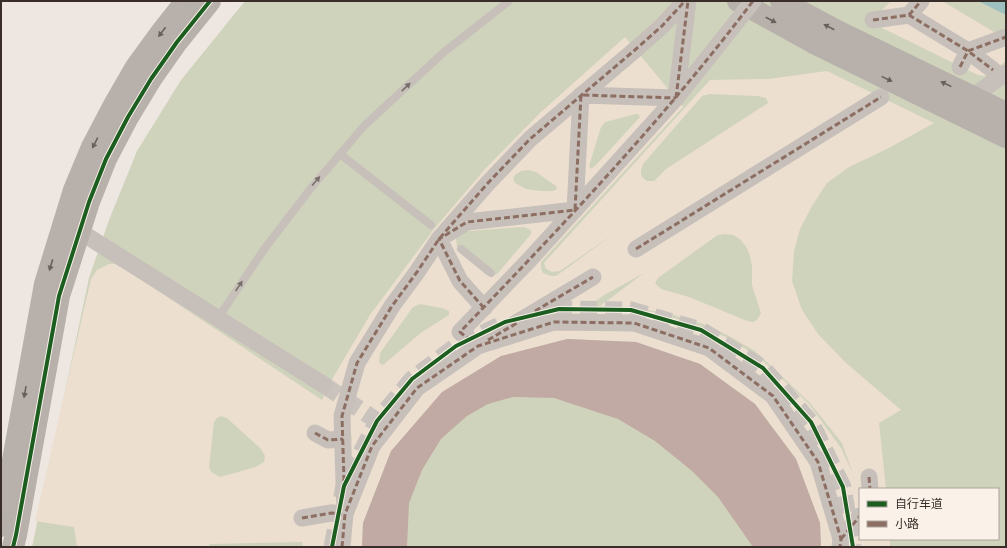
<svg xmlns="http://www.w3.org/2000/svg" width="1007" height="548" font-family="'IBM Plex Sans','Noto Sans SC',sans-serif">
<rect width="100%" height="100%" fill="#eee7e1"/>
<path fill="#d0d3bb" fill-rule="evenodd" d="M245,1H1006V547H32L89,278L109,220L137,151L181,80ZM860,489H998V539H860Z"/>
<g fill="#ecdfd0" fill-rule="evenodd">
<path d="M891,1H942L1006,39V61L984,76L978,75L870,22Z"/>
<path d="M625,37L683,107L541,262V268L543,273L551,276H556L563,271L615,233L560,271L552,272L546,269L544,263L710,80L769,79L827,71L934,123L887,149L849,167L827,183L812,206L800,229L794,251L792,281L802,310L818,334L845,362L901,410L879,423L886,489H860V539H890V547H821L820,523L796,459L755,404L700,364L636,342L568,339L501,356L391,451L363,523L362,547H303L302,542L209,544L210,547H77L74,527L35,521L91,279L97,270L109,264H115L128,271L322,400L334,376L370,315L434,229L486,168L541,112ZM709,94L758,96L766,98L768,103L666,169L654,181H647L644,179L641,175V170L643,164L702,96ZM636,114H638L640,117L596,165L591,169L589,166L601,127L605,122ZM529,170L536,172L556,186L557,189L553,191H540L526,189L515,183L513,179L515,175L521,171ZM524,227L531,230V234L498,273L492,277L486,275L462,254L457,247L456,239L463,232L481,230ZM725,234L733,235L740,239L747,248L750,256L752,266V285L761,313L757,320L753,322L747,321L689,297L661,289L655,283L658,278L712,239L718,235ZM644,273L600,306L630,307L670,314L703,324L729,336L755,351L810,403L842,443L853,474L841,448L809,404L763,361L731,339L688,322L653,312L588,307L604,295ZM420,304L442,308L449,311V315L422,332L383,365L379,363L380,353L413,307ZM221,416L227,418L261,449L265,456L264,462L256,467L220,477L211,472L209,467L214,422L217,418Z"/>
</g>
<path fill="#9ec0bf" d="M978,1H1006V15Z"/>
<path fill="#c1aaa3" d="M567,339L636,342L700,364L755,404L796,459L820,523L821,547H753L718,497L692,471L655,441L618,419L554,398L513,397L488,404L467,416L441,439L422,470L409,503L407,547H362L363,523L391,451L442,392L501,356Z"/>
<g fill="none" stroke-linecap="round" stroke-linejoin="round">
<g stroke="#cac2bc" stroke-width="17" stroke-dasharray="17 8" stroke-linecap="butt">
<path d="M531,316L559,309L631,310L701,330L763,368L811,422L843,487L853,547"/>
<path d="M324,385L377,421"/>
<path d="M332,547L344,486L377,421L412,379L456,346L504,323"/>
</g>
<g stroke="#c7c0ba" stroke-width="8">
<path d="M340,154L431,225"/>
<path d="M461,249L491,273"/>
<path d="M218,318L265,248L311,188L364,126L443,53L509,1"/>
</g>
<g stroke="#c7c0ba" stroke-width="17">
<path d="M909,15L921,1"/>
<path d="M873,20L909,15L968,51L993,70"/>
<path d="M960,67L968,51L1006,37"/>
<path d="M972,97L1006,73"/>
<path d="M79,231L324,385"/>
<path d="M636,249L881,97"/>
<path d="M593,277L478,346L460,332L532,257L676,98L688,1"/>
<path d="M484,308L460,281L439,239L467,222L575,210L581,95L676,98"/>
<path d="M315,433L328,440L343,439"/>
<path d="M869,477L870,489"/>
<path d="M302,518L331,513L345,514L342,416L357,363L392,306L417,272L439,239L487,184L530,139L636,49L662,26L685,1"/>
<path d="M841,539L860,516"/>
<path d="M342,547L345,514L372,446L417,388L478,346L554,322L634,323L709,348L773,396L818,462L841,539L840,547"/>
</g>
<g stroke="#b7b0ab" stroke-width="22">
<path d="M738,1L812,42L1006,137"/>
<path d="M781,1L839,32L1006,113"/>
<path d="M1,526L45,284L74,190L92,147L114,105L136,67L163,30L186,1"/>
<path d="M13,547L16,535L59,296L89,202L106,159L128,117L151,79L177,42L210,1"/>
</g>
<path stroke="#c7c0ba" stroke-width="17" d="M676,98L753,1"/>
<g stroke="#8d6e63" stroke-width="3" stroke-dasharray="6 3" stroke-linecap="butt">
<path d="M909,15L921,1"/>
<path d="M873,20L909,15L968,51L993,70"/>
<path d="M960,67L968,51L1006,37"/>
<path d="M676,98L688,1"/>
<path d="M636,249L881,97"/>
<path d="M484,308L460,281L439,239L467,222L575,210L581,95L676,98"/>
<path d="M535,311L593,277"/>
<path d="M488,340L517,323"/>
<path d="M471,341L460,332C562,226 664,119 753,1"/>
<path d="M315,433L328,440L343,439"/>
<path d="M869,477L870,489"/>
<path d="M344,481L342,416L357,363L392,306L417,272L439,239L487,184L530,139L636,49L662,26L685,1"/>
<path d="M302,518L331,513L342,514"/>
<path d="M841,539L860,516"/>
<path d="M342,547L345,514L372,446L417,388L478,346L554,322L634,323L709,348L773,396L818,462L841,539L840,547"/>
</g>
<defs>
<g id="cycleway">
<path d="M13,547L16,535L59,296L89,202L106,159L128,117L151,79L177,42L210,1"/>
<path d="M332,547L344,486L377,421L412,379L456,346L505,322L559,309L631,310L701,330L763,368L811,422L843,487L853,547"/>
</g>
</defs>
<use href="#cycleway" stroke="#faf2e9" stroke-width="6"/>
<use href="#cycleway" stroke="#1b5e20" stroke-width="4"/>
</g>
<defs><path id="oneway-solid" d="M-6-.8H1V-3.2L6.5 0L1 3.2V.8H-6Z"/></defs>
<g fill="#6b615c">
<use href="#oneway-solid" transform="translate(771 20) rotate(28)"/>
<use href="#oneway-solid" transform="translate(829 27) rotate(-152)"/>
<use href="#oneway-solid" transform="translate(162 32) rotate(127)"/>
<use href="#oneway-solid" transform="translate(887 79) rotate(26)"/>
<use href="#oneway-solid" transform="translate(946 84) rotate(-154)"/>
<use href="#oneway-solid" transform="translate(95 143) rotate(117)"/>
<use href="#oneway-solid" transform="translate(51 265) rotate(107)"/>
<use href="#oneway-solid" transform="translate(25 392) rotate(100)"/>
</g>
<g fill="#786f6a">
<use href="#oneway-solid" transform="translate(406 87) rotate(-43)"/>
<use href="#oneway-solid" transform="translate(316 181) rotate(-49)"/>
<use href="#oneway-solid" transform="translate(239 286) rotate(-56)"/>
</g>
<rect width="1007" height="548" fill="none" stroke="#382d28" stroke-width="4"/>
<rect x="859" y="488" width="140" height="52" fill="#faf2e9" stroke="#aca39c"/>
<rect x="867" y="501" width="20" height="6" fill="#1b5e20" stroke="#aca39c"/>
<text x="895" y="508" font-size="12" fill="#382d28">自行车道</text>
<rect x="867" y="521" width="20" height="6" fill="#8d6e63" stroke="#aca39c"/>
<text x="895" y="528" font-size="12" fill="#382d28">小路</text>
</svg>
